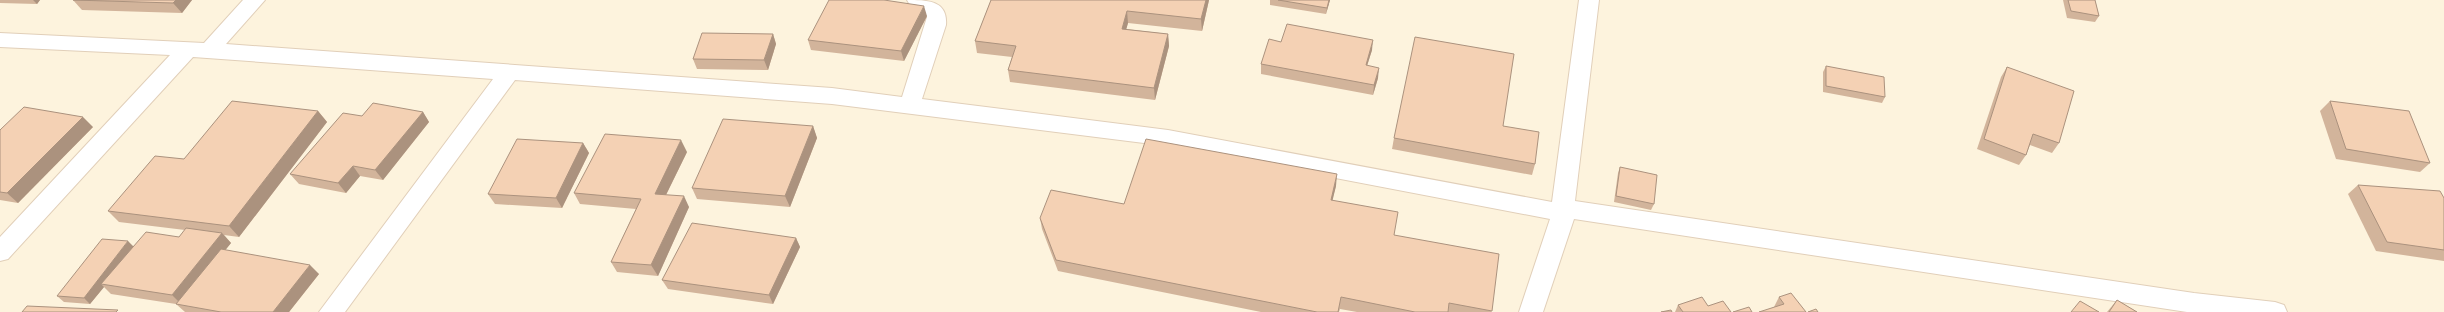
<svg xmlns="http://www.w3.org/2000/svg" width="2444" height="312" font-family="'Space Grotesk',sans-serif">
<rect width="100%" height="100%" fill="#fdf3dd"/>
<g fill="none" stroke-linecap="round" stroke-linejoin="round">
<defs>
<path id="street" d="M243,0H265L226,44L832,88L902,97L927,17L910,5L907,0C927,0 948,0 946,25L922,99L1168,130L1552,202L1579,0H1599L1575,201L2194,293L2275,302L2284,305L2287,312H2187L1574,219L1543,312H1519L1550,219L1168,146L832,104L515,80L345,312H319L493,79L193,57L8,259L0,261V237L170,55L0,47V33L204,43Z"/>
</defs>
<use href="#street" stroke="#e1cfb9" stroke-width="2"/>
<use href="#street" fill="#fff" fill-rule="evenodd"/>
</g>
<g fill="#d2b49b">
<path d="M0,0H40L37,4L0,3Z"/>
<path d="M73,0H192L182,13L82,10Z"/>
<path d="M991,0H1209L1202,31L1128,23L1126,29L1168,34L1169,46L1155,100L1010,82L1008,70L1012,57L977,53L975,41Z"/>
<path d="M1270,0H1330L1326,14L1270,5Z"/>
<path d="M2063,0H2095L2099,16L2095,22L2067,18Z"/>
<path d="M927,16L904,61L811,50L808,40Z"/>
<path d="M773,34L776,44L768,70L697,69L693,59Z"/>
<path d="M1281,42L1372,50L1367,66L1378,78L1373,95L1261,74V64Z"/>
<path d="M1826,66L1885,97L1882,103L1823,92V72Z"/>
<path d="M2007,67L2059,143L2052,153L2030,145L2026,155L2019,165L1977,149L2001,77Z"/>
<path d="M2330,101L2430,163L2420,172L2336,159L2320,111Z"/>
<path d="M318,111L327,122L239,237L224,235L231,243L225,250L319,274L289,312H185L176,304L111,294L104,287L90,304L64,302L57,296L133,246L179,237L185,230L119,222L108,211L184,159Z"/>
<path d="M423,112L429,122L383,180L360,176L346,193L299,184L290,174L362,116Z"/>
<path d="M813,126L817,138L790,207L697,199L692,188Z"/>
<path d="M1503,126L1535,164L1532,175L1392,149L1394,138Z"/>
<path d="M93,127L18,203L0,200V130Z"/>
<path d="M583,143L589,153L562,208L495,204L488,194Z"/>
<path d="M687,152L666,195L689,207L658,276L617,272L611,262L636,209L580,204L574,193Z"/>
<path d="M1620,167L1654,204L1651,210L1614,202L1618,173Z"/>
<path d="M2358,185L2444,198V261L2376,251L2348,194Z"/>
<path d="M1336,186L1332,200L1394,235L1492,312H1357L1340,309L1339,312H1261L1058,271L1042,229L1040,218L1124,204Z"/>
<path d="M796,238L800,247L773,304L668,289L662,280Z"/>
<path d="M1779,297L1806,312L1774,307Z"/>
<path d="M2117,300L2137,312H2107Z"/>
<path d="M1678,305L1708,306L1731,312H1675Z"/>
</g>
<g fill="#ab927e">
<path d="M33,0H40L37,4Z"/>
<path d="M176,0H192L182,13L173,3Z"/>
<path d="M1206,0H1209L1202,31L1201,19Z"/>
<path d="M1329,0H1330L1326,14L1327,8Z"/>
<path d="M924,6L927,16L904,61L901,51Z"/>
<path d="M1127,11L1128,23L1123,41L1122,29Z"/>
<path d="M773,34L776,44L768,70L764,60Z"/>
<path d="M1168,34L1169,46L1155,100L1154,88Z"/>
<path d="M1373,40L1372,50L1364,75L1366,65Z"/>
<path d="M1379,68L1378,78L1373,95L1374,85Z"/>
<path d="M318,111L327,122L239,237L229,226Z"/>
<path d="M423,112L429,122L383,180L375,170Z"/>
<path d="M83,117L93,127L18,203L7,193Z"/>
<path d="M813,126L817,138L790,207L785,196Z"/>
<path d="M681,140L687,152L661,205L655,194Z"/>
<path d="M583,143L589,153L562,208L556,198Z"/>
<path d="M353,166L360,176L346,193L338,183Z"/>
<path d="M1337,174L1336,186L1330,211L1331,200Z"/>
<path d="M684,196L689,207L658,276L651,265Z"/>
<path d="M222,233L231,243L182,305L172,295Z"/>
<path d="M796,238L800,247L773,304L769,295Z"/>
<path d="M128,241L134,247L101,284L104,287L90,304L84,298Z"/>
<path d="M310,265L319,274L289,312H273Z"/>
</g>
<g fill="#f4d1b4" stroke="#ab927e">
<path d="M73,0H176L173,3Z"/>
<path d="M829,0H884L924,6L901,51L808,40Z"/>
<path d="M991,0H1206L1201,19L1127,11L1122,29L1168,34L1154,88L1008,70L1016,46L975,41Z"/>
<path d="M1278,0H1329L1327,8Z"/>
<path d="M2068,0H2095L2099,16L2071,11Z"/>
<path d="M1287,24L1373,40L1366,65L1379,68L1374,85L1261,64L1269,39L1281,42Z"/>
<path d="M702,33L773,34L764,60L693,59Z"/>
<path d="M1415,37L1514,54L1503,126L1539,132L1535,164L1394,138Z"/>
<path d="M1826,66L1884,77L1885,97L1826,86Z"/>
<path d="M2007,67L2074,91L2059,143L2033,134L2026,155L1984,139Z"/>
<path d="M232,101L318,111L229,226L108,211L155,156L184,159Z"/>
<path d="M2330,101L2409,111L2430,163L2346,149Z"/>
<path d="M373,103L423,112L375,170L353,166L338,183L290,174L343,113L362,116Z"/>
<path d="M24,107L83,117L7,193L0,192V130Z"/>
<path d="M723,119L813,126L785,196L692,188Z"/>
<path d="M605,134L681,140L655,194L684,196L651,265L611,262L641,199L574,193Z"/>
<path d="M517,139L583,143L556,198L488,194Z"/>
<path d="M1146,139L1337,174L1331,200L1398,212L1394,235L1499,254L1492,311L1449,303L1448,312H1415L1341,297L1338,312H1317L1056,260L1040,218L1051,190L1124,204Z"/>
<path d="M1620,167L1657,175L1654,204L1616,196Z"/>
<path d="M2358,185L2440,191L2444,198V250L2387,242Z"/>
<path d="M692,223L796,238L769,295L662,280Z"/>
<path d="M186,228L222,233L172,295L101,284L146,232L179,237Z"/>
<path d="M102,239L128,241L84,298L57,296Z"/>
<path d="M221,249L310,265L273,312H221L176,304Z"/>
<path d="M1791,293L1806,312H1759L1784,304L1779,297Z"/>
<path d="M1702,297L1708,306L1723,301L1731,312H1683L1678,305Z"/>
<path d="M2117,300L2137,312H2109Z"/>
<path d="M2080,301L2099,312H2071Z"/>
<path d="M27,306L118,310L116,312H22Z"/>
<path d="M1749,307L1752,312H1733Z"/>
<path d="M1816,309L1818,312H1808Z"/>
<path d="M1671,310L1672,312H1661Z"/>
</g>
</svg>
